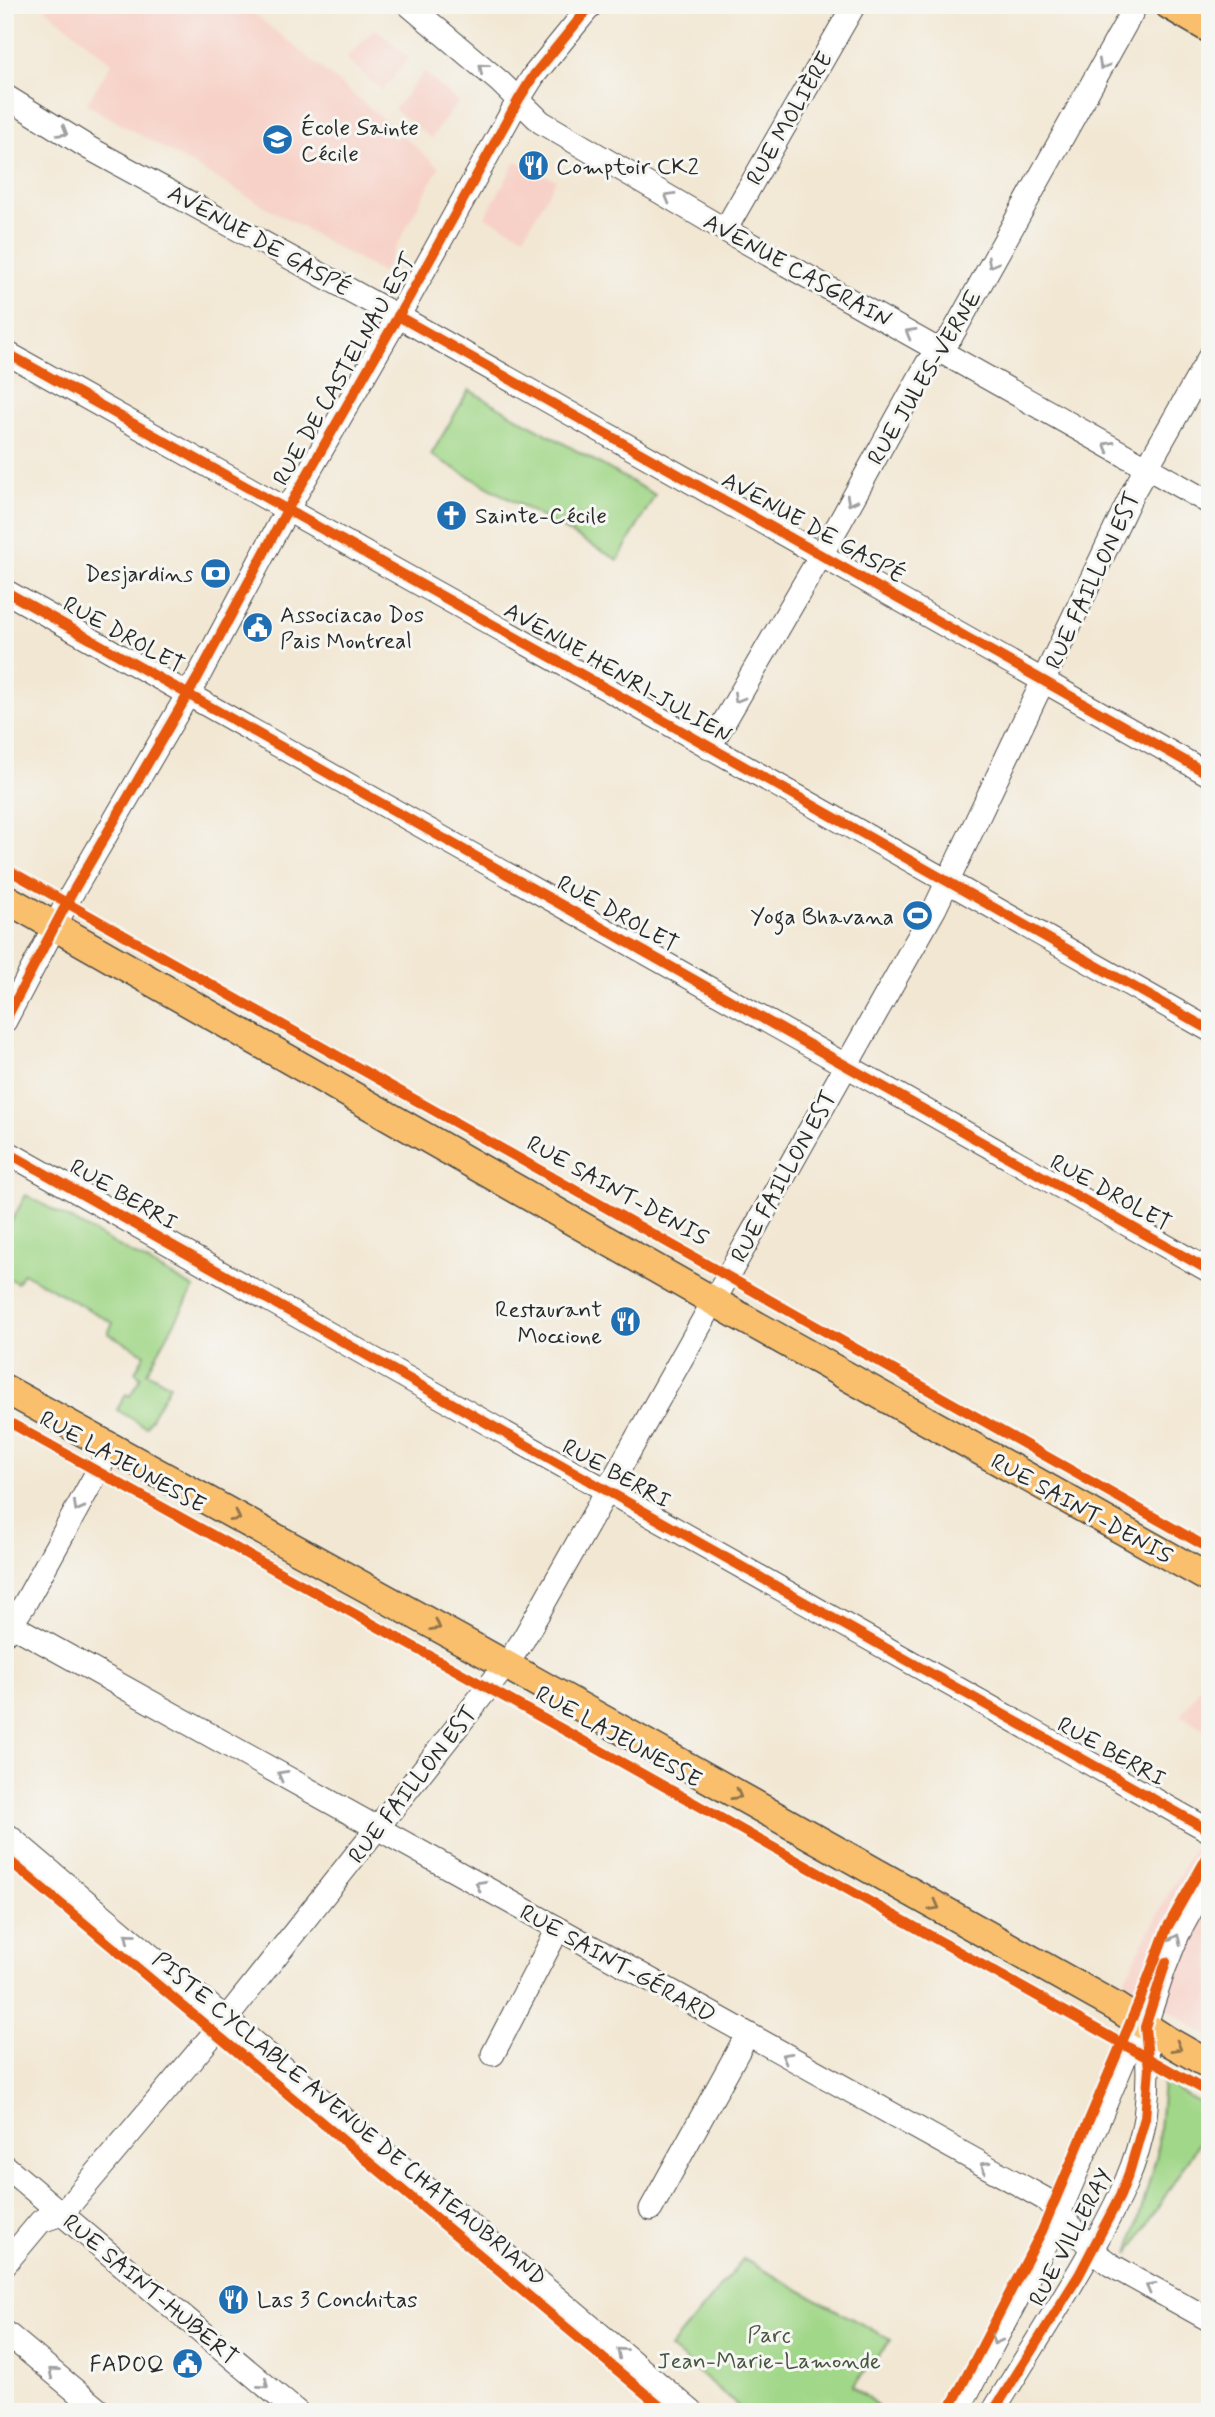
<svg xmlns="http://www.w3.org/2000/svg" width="1215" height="2417" font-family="Mynerve,sans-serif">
<rect width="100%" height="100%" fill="#f6f6f2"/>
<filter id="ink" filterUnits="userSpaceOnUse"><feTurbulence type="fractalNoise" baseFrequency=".0143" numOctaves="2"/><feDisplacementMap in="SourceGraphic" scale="14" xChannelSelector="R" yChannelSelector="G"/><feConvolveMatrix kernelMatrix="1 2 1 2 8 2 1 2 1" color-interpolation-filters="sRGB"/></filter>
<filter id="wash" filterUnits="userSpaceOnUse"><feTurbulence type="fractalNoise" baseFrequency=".00686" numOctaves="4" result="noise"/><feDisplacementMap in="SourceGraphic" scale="28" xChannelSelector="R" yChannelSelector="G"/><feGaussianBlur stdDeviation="1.57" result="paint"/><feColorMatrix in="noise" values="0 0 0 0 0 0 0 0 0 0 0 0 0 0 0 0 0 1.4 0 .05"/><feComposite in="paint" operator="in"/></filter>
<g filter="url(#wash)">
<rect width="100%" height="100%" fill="#f2e7d3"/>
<g fill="#f7d1c7">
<path d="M41,5H244L376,113L439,167L382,273L86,104L112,63Z"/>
<path d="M375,28L409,58L382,91L346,58Z"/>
<path d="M424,72L458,102L431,138L394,109Z"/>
<path d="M516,161L556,180L524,236L485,217Z"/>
<path d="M1210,1672V1732L1181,1716Z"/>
<path d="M1210,1815V2037L1124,1980Z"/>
</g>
<g fill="#a1d788" stroke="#66815a" stroke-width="2">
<path d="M469,390L655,495L618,560L431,455Z"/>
<path d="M26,1195L194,1288L147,1372L170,1385L146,1427L117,1410L126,1394L130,1396L141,1377L135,1372L145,1354L108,1333L113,1323L23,1273L17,1283L5,1276V1233Z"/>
<path d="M1163,2082L1210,2109V2124L1129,2254L1157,2154Z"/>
<path d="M743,2259L891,2340L853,2386L878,2406L873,2412H745L670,2348Z"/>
</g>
</g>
<g filter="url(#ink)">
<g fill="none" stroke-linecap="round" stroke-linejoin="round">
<defs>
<g id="minor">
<path d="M409,5L500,82L541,122L725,230L1210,503"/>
<path d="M5,96L89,148L412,324L1210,775"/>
<path d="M725,230L854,5"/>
<path d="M5,352L565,665L1210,1030"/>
<path d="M5,591L1210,1271"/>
<path d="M709,748L840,522L927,364L952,335L1136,5"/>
<path d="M5,1021L71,895L198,677L287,510L408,299L519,99L534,75L591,5"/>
<path d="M5,1151L1210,1831"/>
<path d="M12,1625L1045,2199L1099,2256L1111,2265L1210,2320"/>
<path d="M5,1633L24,1605L111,1447"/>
<path d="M5,1833L692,2412"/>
<path d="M493,2054L558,1929"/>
<path d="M5,2166L297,2412"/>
<path d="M651,2209L747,2035"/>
<path d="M5,2264L41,2221L62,2214L226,2019L506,1665L523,1640L935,908L1133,492L1210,356"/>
<path d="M5,2332L101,2412"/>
<path d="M957,2412L1047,2242L1126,2055L1145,2027L1164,1969L1178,1934L1210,1875"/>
<path d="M993,2412C1026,2357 1062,2303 1093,2247C1116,2206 1138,2164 1145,2118C1149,2087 1149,2057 1145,2027"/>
</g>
<g id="major">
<path d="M1169,5L1210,29"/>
<path d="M5,898L743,1318L1210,1579"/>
<path d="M5,1389L481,1651L1116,2007L1168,2041L1210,2065"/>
</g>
</defs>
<use href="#minor" stroke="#494744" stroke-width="25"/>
<use href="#major" stroke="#494744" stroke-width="31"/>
<use href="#minor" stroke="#fff" stroke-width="23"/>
<use href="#major" stroke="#f9bf6d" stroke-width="28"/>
<defs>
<g id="cycleway">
<path d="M398,316L1210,775"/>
<path d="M5,352L565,665L1210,1030"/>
<path d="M5,591L1210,1271"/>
<path d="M5,868L1210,1549"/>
<path d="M5,1021L71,895L198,677L287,510L408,299L519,99L534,75L591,5"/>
<path d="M5,1151L1210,1831"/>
<path d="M5,1420L580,1739L1210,2093"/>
<path d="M5,1857L667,2412"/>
<path d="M948,2412L1042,2231L1139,2002L1167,1928L1210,1852"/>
<path d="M993,2412L1079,2275L1120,2196L1129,2173L1145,2118L1149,2069L1145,2027L1166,1962"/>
</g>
</defs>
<use href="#cycleway" stroke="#f6f6f2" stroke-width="15"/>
<use href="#cycleway" stroke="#e8590c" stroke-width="10"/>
</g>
<defs><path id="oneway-chevron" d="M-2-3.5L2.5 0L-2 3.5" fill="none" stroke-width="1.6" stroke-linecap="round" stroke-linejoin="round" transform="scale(1.75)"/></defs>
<g stroke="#a0a0a0">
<use href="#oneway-chevron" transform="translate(1103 65) rotate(119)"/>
<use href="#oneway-chevron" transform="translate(483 68) rotate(-139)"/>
<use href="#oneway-chevron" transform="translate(63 132) rotate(31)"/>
<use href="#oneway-chevron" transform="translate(669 197) rotate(-150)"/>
<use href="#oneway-chevron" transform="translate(992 263) rotate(119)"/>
<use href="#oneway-chevron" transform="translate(910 333) rotate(-150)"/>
<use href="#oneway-chevron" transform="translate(1108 446) rotate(-150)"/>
<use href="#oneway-chevron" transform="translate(851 501) rotate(118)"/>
<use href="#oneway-chevron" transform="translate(738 698) rotate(120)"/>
<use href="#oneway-chevron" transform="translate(78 1507) rotate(119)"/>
<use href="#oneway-chevron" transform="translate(282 1775) rotate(-151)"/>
<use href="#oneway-chevron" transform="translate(480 1885) rotate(-151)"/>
<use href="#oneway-chevron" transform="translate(129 1937) rotate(-140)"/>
<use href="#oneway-chevron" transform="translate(1176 1939) rotate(-66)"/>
<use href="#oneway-chevron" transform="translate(786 2057) rotate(-151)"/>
<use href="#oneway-chevron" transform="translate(985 2166) rotate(-151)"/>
<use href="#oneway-chevron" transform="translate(1150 2287) rotate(-151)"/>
<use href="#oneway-chevron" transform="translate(996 2340) rotate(117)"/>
<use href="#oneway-chevron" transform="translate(621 2352) rotate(-140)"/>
<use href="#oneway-chevron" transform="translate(53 2372) rotate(-140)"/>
<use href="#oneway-chevron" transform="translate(264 2384) rotate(40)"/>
</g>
<g stroke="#92754c">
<use href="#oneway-chevron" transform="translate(236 1517) rotate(29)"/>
<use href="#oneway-chevron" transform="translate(436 1626) rotate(29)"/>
<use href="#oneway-chevron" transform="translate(737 1795) rotate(29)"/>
<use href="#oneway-chevron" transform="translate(935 1906) rotate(29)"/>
<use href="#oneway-chevron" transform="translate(1177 2047) rotate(30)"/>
</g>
</g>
<defs>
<symbol id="school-disc" viewBox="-11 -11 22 22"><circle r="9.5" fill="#1f6fb2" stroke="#f6f6f2"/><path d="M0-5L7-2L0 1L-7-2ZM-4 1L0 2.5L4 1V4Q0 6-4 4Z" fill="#fff"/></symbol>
<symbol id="restaurant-disc" viewBox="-11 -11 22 22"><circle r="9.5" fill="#1f6fb2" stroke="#f6f6f2"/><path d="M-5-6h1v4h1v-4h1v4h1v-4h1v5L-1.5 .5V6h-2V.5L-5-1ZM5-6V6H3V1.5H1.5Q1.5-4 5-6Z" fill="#fff"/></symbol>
<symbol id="church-disc" viewBox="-11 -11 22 22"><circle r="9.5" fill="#1f6fb2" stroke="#f6f6f2"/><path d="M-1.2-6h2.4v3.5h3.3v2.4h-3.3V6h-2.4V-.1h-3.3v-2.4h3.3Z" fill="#fff"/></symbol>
<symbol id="bank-disc" viewBox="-11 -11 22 22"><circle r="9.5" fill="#1f6fb2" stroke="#f6f6f2"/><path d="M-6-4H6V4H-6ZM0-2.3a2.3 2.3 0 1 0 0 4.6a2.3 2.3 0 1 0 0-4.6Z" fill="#fff"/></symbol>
<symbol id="civic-disc" viewBox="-11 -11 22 22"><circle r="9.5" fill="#1f6fb2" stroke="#f6f6f2"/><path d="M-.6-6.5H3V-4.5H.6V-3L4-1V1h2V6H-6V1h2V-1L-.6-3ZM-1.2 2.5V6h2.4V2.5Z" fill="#fff"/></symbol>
<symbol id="stadium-disc" viewBox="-11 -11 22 22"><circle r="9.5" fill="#1f6fb2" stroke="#f6f6f2"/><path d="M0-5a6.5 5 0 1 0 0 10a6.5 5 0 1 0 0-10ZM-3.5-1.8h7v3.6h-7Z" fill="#fff"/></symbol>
</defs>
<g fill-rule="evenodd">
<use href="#school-disc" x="260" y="122" width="35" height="35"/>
<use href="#restaurant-disc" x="516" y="148" width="35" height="35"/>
<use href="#church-disc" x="434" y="498" width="35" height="35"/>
<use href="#bank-disc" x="198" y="556" width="35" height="35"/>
<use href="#civic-disc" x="240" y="610" width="35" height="35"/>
<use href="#stadium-disc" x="900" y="898" width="35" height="35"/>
<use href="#restaurant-disc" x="608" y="1304" width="35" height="35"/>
<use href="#restaurant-disc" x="216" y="2282" width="35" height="35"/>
<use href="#civic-disc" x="170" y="2346" width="35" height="35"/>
</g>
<g text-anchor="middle" stroke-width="6" stroke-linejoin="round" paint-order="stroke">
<g font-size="23" fill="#2b2b2b" stroke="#f6f6f2">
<text transform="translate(789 118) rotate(-60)" y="8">RUE MOLIÈRE</text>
<text transform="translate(260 240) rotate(29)" y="8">AVENUE DE GASPÉ</text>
<text transform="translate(798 270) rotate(29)" y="8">AVENUE CASGRAIN</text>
<text transform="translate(344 369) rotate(-60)" y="8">RUE DE CASTELNAU EST</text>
<text transform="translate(924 377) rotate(-59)" y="8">RUE JULES-VERNE</text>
<text transform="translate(814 527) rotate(29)" y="8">AVENUE DE GASPÉ</text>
<text transform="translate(1092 580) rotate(-65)" y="8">RUE FAILLON EST</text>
<text transform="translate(124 634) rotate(29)" y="8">RUE DROLET</text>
<text transform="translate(618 672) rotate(30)" y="8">AVENUE HENRI-JULIEN</text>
<text transform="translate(618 913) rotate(29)" y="8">RUE DROLET</text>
<text transform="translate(783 1176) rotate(-61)" y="8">RUE FAILLON EST</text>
<text transform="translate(618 1190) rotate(29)" y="8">RUE SAINT-DENIS</text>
<text transform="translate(1111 1192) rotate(29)" y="8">RUE DROLET</text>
<text transform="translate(124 1194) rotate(30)" y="8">RUE BERRI</text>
<text transform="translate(123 1461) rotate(29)" y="8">RUE LAJEUNESSE</text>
<text transform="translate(617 1473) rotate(29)" y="8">RUE BERRI</text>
<text transform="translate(1082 1508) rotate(29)" y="8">RUE SAINT-DENIS</text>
<text transform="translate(619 1736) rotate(29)" y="8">RUE LAJEUNESSE</text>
<text transform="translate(1112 1751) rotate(29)" y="8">RUE BERRI</text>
<text transform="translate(412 1784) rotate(-52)" y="8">RUE FAILLON EST</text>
<text transform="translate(618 1963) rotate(29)" y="8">RUE SAINT-GÉRARD</text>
<text transform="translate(350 2118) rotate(40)" y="8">PISTE CYCLABLE AVENUE DE CHATEAUBRIAND</text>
<text transform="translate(1070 2237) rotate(-62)" y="8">RUE VILLERAY</text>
<text transform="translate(151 2289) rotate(40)" y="8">RUE SAINT-HUBERT</text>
</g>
<g font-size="23" fill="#2b2b2b" stroke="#f6f6f2" text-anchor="start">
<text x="301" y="135">École Sainte<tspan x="301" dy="26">Cécile</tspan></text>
<text x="556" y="174">Comptoir CK2</text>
<text x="475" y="523">Sainte-Cécile</text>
<text x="193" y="581" text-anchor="end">Desjardins</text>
<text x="280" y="622">Associacao Dos<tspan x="280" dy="26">Pais Montreal</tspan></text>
<text x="894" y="924" text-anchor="end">Yoga Bhavana</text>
<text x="602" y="1317" text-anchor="end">Restaurant<tspan x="602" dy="26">Moccione</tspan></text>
<text x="257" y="2307">Las 3 Conchitas</text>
<text x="165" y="2371" text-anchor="end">FADOQ</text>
</g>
<g font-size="23" fill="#485642" stroke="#f6f6f2">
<text x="769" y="2342">Parc<tspan x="769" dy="26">Jean-Marie-Lamonde</tspan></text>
</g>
</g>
<rect width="1215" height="2417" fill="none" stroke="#f6f6f2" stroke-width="28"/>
</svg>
